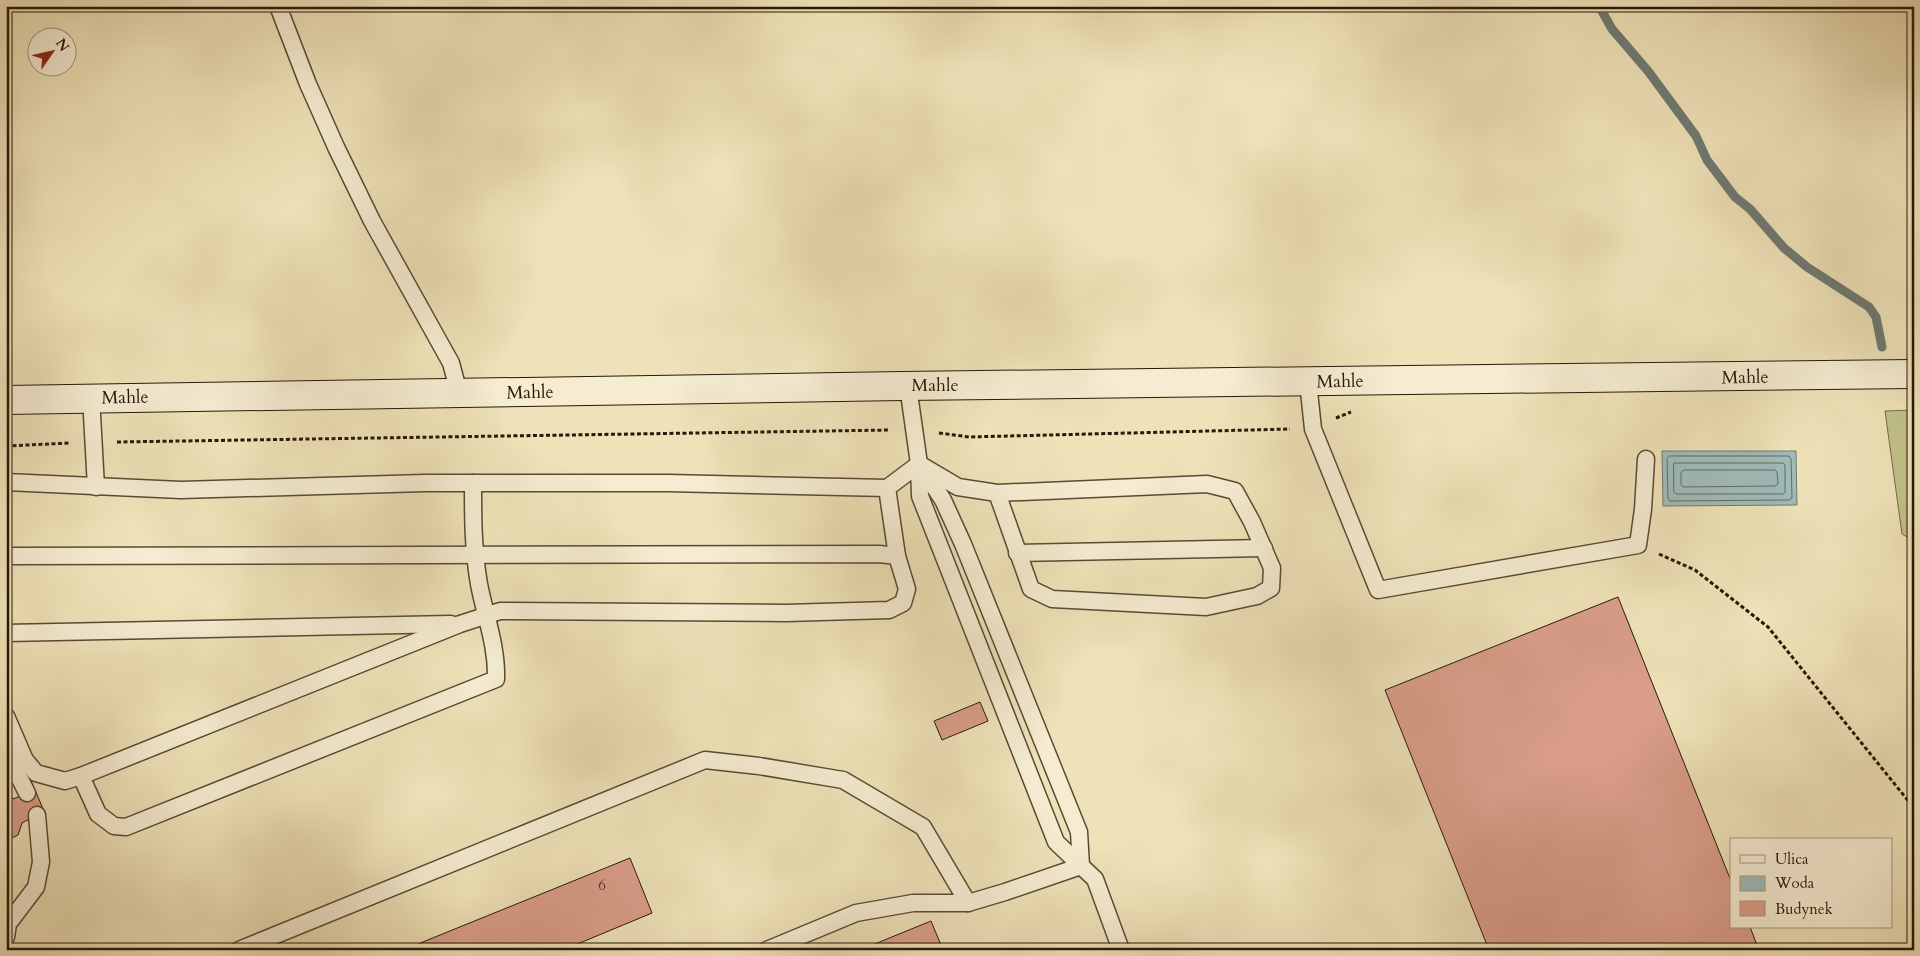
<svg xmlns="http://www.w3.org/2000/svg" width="1920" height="956" font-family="Cardo,serif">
<rect width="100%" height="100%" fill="#efe2b8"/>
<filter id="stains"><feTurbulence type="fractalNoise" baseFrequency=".004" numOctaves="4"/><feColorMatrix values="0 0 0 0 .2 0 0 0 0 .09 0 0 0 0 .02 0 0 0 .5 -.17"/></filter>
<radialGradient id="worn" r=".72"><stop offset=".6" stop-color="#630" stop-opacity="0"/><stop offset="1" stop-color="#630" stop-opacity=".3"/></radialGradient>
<path fill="#c1c189" stroke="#746c49" d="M1914,410V541L1902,534L1885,411Z"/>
<path fill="#9fbbba" stroke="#6f7a73" d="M1662,451H1796L1797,505L1663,506Z"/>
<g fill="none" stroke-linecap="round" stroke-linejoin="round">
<g stroke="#636a62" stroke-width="1">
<path d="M1670,456H1789L1791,459L1792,498L1789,500L1670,501L1668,498L1667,459Z"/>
<path d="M1674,463H1783L1785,465V492L1783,494H1676L1674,492Z"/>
<path d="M1684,470H1775L1777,472L1778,484L1775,486L1683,487L1681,485V473Z"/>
</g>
<path stroke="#6f7a73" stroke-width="9" d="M1599,6L1612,29L1648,71L1696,136L1707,160L1735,197L1750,209L1784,248L1807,267L1869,307L1876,317L1882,347"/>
</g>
<g fill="#da9e8a" stroke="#271809">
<path d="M1618,597L1731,881V927H1750L1759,950H1489L1385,690Z"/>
<path d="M980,702L988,721L942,740L934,721Z"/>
<path d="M6,784L13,799L35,790L44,811L22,823L18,835L6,841Z"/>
<path d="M630,858L652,913L563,950H403Z"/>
<path d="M931,921L943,950H860Z"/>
</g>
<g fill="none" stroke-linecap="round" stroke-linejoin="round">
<defs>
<g id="lane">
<path d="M278,6L308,84L336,147L372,221L451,363L459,393"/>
<path d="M1308,382L1313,429L1378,590L1638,545L1643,509L1646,459"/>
<path d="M91,397L96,487"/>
<path d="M919,464L958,487L997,493L1207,484L1235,491L1252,522L1272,568L1271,588L1257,596L1206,607L1052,599L1031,589L997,493"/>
<path d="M919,464L920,496L1056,842L1081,866"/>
<path d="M922,468L943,500L963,544L1079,832L1081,866"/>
<path d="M6,482L181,490L425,483H668L887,488L919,464L908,386"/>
<path d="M887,488L897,556"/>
<path d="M1017,553L1264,548"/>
<path d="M6,556L879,554L897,556L907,589L903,603L889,610L786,613L500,611L460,624L81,776L65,781L36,773L25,760L6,716"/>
<path d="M6,633L451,624"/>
<path d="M6,751L27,793"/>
<path d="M81,776L98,814L114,826L126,827L496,679C497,645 485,616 479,584C473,550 473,517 473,483"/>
<path d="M6,937L8,924L36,887L41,862L37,815"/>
<path d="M239,950L705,760L759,766L843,780L923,827L968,903"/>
<path d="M767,950L856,913L913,903H968L1005,892L1081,866L1095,879L1121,950"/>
</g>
<path id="secondary" d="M6,400L902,386L1914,374"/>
</defs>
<use href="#lane" stroke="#594a35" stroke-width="19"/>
<use href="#secondary" stroke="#271809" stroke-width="30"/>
<g stroke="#271809" stroke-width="3" stroke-dasharray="4 2.5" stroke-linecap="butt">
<path d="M1336,418L1351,412"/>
<path d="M939,433L969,437L1290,429"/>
<path d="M117,442L890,430"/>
<path d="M6,446L70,443"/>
<path d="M1659,554L1695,570L1768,627L1914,808"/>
</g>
<use href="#lane" stroke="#f5ecd1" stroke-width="16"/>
<use href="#secondary" stroke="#f5ecd1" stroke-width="28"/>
</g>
<g text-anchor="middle" stroke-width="4.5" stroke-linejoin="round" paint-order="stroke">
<g font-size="15" fill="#543a29">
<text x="602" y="890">6</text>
</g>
<g font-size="18" fill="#271809" stroke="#f5ecd1">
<text transform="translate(1745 377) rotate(-1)" y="6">Mahle</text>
<text transform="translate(1340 381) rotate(-1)" y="6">Mahle</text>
<text x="935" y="391">Mahle</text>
<text transform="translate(530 392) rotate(-1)" y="6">Mahle</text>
<text transform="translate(125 397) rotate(-1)" y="6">Mahle</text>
</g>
</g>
<rect width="1920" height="956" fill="none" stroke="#efe2b8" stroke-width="25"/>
<rect x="8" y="8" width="1905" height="941" fill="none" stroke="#271809" stroke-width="2.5"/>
<rect x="12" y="12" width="1895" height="931" fill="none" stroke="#271809"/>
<rect x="1730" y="838" width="162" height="90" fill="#f5ecd1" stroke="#a39781"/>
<rect x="1740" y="855" width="25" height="8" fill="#f5ecd1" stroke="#a39781"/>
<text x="1775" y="864" font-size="15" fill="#271809">Ulica</text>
<rect x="1740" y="876" width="25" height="15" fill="#9fbbba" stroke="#a39781"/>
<text x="1775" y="888" font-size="15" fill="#271809">Woda</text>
<rect x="1740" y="901" width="25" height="15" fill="#da9e8a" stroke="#a39781"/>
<text x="1775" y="914" font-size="15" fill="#271809">Budynek</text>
<g transform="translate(52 52) rotate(56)"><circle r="24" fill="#f5ecd1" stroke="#a39781"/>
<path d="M0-4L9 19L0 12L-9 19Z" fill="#8f2418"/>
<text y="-8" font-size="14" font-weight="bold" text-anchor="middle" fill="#271809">N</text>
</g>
<rect width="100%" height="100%" filter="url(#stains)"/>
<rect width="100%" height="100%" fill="url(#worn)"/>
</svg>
